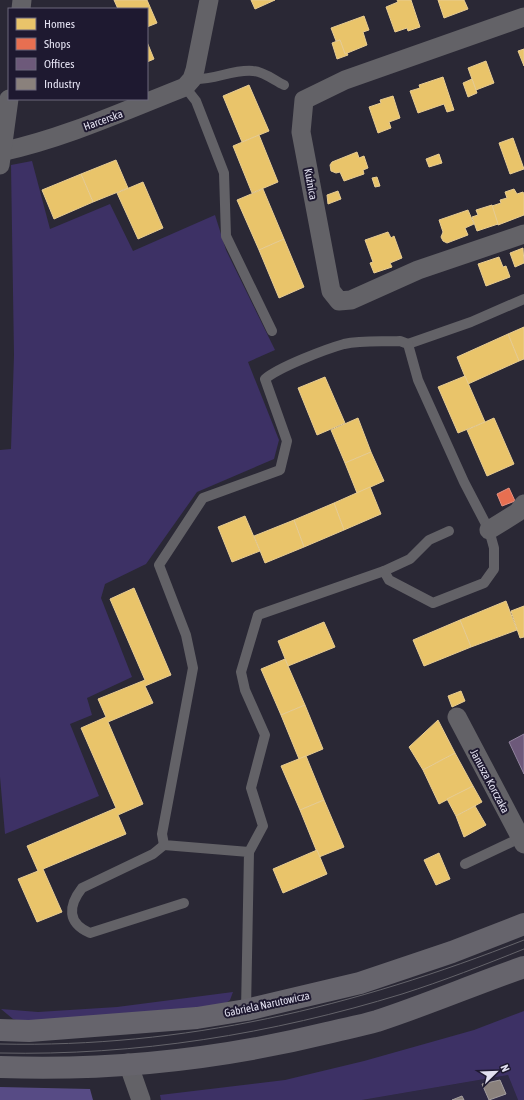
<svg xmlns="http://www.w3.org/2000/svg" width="524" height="1100" font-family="'Asap Condensed',sans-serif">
<rect width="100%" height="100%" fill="#2a2835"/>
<path fill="#2e2944" d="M508,1075L518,1100H362Z"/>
<g fill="#3d3165">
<path d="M32,161L50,229L110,204L133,251L215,215L226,250L275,350L248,362L279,440L274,459L197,492L146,564L105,584L101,598L132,677L87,698L92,715L70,724L99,796L5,834L0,777V450L11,449L14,355L11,165Z"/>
<path d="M233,992L230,1000L226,1003L165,1013L23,1022L13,1019L1,1009L38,1012L117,1007Z"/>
<path d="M524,1011V1100H518L508,1075L362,1100H161L160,1095L285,1080L364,1061L474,1030Z"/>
</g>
<path fill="#574b85" d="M0,1087L90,1089L93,1100H0Z"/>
<g fill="#e9c46a" stroke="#e7cc92">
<path d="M114,0H147L157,23L147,27V9H118Z"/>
<path d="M251,0H275L255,9Z"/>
<path d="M397,0H411L420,27L408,31L407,28L395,32L386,7L398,2Z"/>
<path d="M438,0H464L468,9L444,18Z"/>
<path d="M364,16L369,30L363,32L367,45L345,54L340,40L336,41L331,28Z"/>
<path d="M340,40L345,54L347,53L348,55L337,59L332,43Z"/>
<path d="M147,42L154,59L147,62Z"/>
<path d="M524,49V66L518,51Z"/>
<path d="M486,61L494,83L476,90L468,68Z"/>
<path d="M443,77L454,110L447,112L444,104L418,113L410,91L420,88L419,85Z"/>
<path d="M472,79L477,93L468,97L463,83Z"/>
<path d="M249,85L269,131L242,142L223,96Z"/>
<path d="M393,96L400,118L389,122L391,128L378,133L369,107L381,103L380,100Z"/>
<path d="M259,135L278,182L252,193L233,146Z"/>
<path d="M513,138L524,169L510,174L499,143Z"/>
<path d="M357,152L359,158L364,156L368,168L363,170L364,174L344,181L340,172L336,173L331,171L330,165L332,162Z"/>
<path d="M439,154L442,163L429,167L426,159Z"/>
<path d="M116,160L128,188L93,202L81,174Z"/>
<path d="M81,174L93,202L54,219L42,190Z"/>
<path d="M377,177L380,186L375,187L372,178Z"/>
<path d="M143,182L163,228L138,239L117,193Z"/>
<path d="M263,189L284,239L259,250L237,200Z"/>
<path d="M514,189L517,194L523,192L524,194V215L498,225L492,206L501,203L500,200L507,198L505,192Z"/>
<path d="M338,191L341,199L328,204L327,195Z"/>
<path d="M492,205L498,224L477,231L472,217L478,215L476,210Z"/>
<path d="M468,210L474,224L465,228L468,235L447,243L443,241L441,237L443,232L439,220Z"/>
<path d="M388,232L391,238L394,236L402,258L390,263L392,267L374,273L370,263L373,262L365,240Z"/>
<path d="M284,239L304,287L279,298L259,250Z"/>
<path d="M523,248L524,263L515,267L510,253Z"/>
<path d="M499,257L503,267L506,266L510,277L486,286L478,264Z"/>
<path d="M524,327V359L519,361L508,334Z"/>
<path d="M508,334L519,361L468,384L457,357Z"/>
<path d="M465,376L485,422L458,433L438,387Z"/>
<path d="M325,377L345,423L317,435L298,388Z"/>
<path d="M358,418L371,452L345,463L331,430Z"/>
<path d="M494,418L514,464L487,476L467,430Z"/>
<path d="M371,452L384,481L357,493L345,463Z"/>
<path d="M370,487L381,514L344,530L334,503Z"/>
<path d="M334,503L344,530L304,547L294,520Z"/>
<path d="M245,516L260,551L232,562L218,527Z"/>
<path d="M294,520L304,547L265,563L254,536Z"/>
<path d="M134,588L171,675L145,686L153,703L108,722L143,804L118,815L126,834L43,869L62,912L37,922L18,879L38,871L27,846L116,808L81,728L106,717L98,699L145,680L110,599Z"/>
<path d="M506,601L517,630L471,647L460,620Z"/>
<path d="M524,606V637L520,638L511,611Z"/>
<path d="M460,620L471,647L424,666L413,640Z"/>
<path d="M324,622L335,647L288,666L278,641Z"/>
<path d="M285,659L305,705L281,715L261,669Z"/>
<path d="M461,691L465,701L452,707L448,696Z"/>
<path d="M305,705L323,749L299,759L281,715Z"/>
<path d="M438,720L455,753L423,770L409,747Z"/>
<path d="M455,753L473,786L439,804L423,770Z"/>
<path d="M306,756L324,800L300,810L281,766Z"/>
<path d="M473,786L482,802L456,816L447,799Z"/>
<path d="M324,800L344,847L319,857L300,810Z"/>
<path d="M475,806L486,825L464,837L456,816Z"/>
<path d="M317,850L327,874L283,893L273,869Z"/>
<path d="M439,853L450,879L436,885L424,860Z"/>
</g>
<path fill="#e76f51" stroke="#e69181" d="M509,488L515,501L502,506L497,494Z"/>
<path fill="#6d597a" stroke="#90829d" d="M524,734V774L509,742Z"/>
<g fill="#8a817c" stroke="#a49e9f">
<path d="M500,1080L506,1094L489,1100L482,1084Z"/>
<path d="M462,1096L464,1100H452Z"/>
</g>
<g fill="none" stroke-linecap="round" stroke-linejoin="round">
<g stroke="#636267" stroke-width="10">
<path d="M192,79C213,81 232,69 253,71C263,71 275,81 284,85"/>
<path d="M185,87L196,101L224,173L226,236L272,331"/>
<path d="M408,344L471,322L524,299"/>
<path d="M384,571L410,559L429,540L449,531"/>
<path d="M164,845L153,854L82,888C68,906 67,923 90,933L184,903"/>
<path d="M465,864L520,838"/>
<path d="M246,1010L249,852L263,826L251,788L265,735L245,690L241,672L258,615L384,571L389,580L433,603L484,583L494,569V548L489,530L464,482L418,380L408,344L400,341C382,342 362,340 344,344C326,349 279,367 265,379L287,441L280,470L203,498L159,565L186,635L193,668L162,834L164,845L249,852"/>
</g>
<g stroke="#636267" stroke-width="19">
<path d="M21,9L22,0"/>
<path d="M524,17L345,80L304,100L301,132L331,291L339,301L351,300L418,270L524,234"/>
<path d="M1,152C65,138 124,111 185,87L192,79L195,70L209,0"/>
<path d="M0,165L9,99"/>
<path d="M489,530L518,512L524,504"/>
<path d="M457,717L524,844"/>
<path d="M128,1063L141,1100"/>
</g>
<g stroke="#66646c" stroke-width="22">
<path d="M0,1030L29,1031L197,1018L246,1010L360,983L452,952L524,924"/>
<path d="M0,1067C109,1071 221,1059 327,1033C343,1029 360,1026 377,1021C426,1005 475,984 524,967"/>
</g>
<g stroke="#64636a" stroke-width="1">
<path d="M0,1044C185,1048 353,1007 524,940"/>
<path d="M0,1053C136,1056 272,1034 402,994C443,981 484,965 524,949"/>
</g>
</g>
<g text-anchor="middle" stroke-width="4" stroke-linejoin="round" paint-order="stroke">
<g font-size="11" fill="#e2e0f0" stroke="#1e1930">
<text transform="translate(103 120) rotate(-20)" y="4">Harcerska</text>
<text transform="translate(311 184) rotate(80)" y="4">Kuźnica</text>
<text transform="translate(490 781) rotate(62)" y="4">Janusza Korczaka</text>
<text transform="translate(267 1004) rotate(-12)" y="4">Gabriela Narutowicza</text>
</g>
</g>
<rect x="8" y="8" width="140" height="92" fill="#1e1930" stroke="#6c697d"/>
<rect x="16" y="18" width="20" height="12" fill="#e9c46a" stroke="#6c697d"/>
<text x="44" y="28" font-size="12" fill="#e2e0f0">Homes</text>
<rect x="16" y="38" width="20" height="12" fill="#e76f51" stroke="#6c697d"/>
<text x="44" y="48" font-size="12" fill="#e2e0f0">Shops</text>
<rect x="16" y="58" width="20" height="12" fill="#6d597a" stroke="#6c697d"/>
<text x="44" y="68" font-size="12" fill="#e2e0f0">Offices</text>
<rect x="16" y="78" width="20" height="12" fill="#8a817c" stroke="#6c697d"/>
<text x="44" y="88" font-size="12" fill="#e2e0f0">Industry</text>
<g transform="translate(496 1072) rotate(67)" stroke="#1e1930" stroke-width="3" paint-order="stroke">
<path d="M0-3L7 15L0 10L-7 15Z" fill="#e2e0f0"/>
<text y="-6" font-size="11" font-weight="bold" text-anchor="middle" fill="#e2e0f0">N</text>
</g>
</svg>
